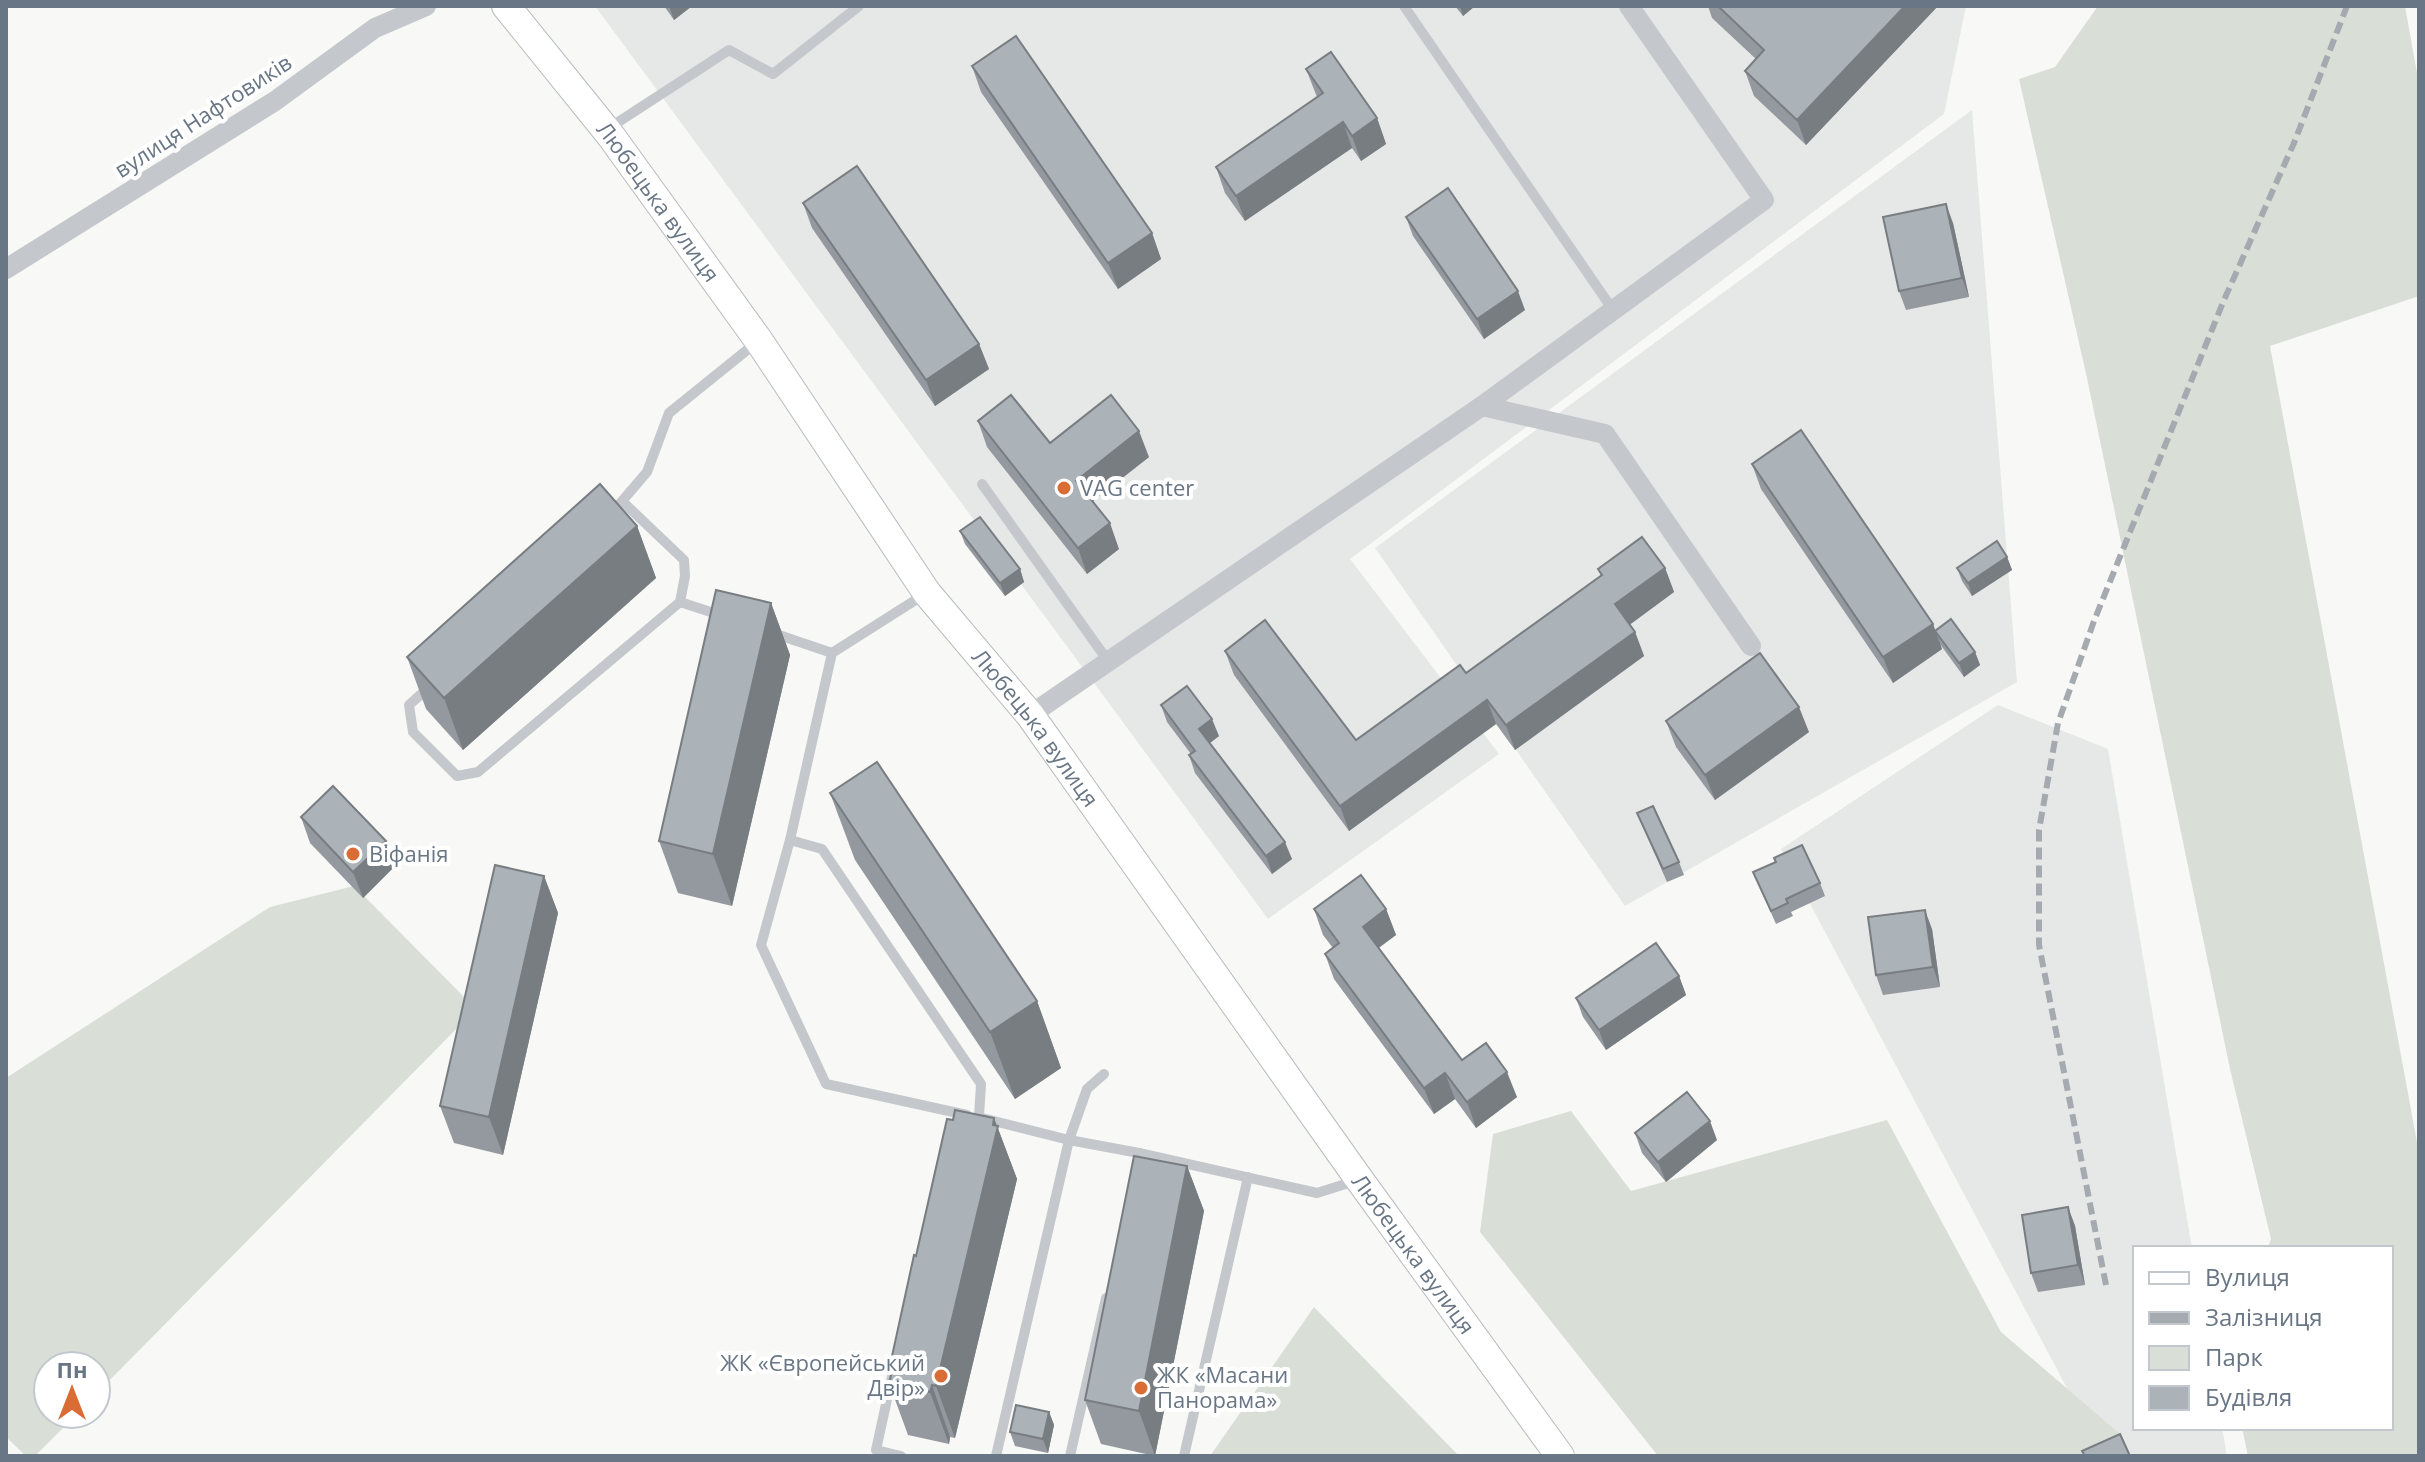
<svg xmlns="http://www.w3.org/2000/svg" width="2425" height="1462" font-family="'Open Sans',sans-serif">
<rect width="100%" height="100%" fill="#f8f8f6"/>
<g fill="#e6e7e7">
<path d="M595,6H1966L1944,114L1350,559L1499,754L1268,919Z"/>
<path d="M1972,110L2017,682L1625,906L1375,548Z"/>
<path d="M1998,705L2108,749L2192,1248H2135V1428H2222L2227,1456H2103L1781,849Z"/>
</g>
<g fill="#d9dfd7">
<path d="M2098,6H2405L2419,84V296L2270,346L2419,1153V1456H2248L2242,1428H2391V1248H2268L2271,1239L2230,1069L2087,378L2019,79L2055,67Z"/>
<path d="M358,885L366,898L476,1009L96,1394V1366H48V1414H77L35,1456H26L6,1437V1078L270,907Z"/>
<path d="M1571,1111L1631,1191L1887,1120L2001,1332L2120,1434L2100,1456H1658L1480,1232L1493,1134Z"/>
<path d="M1314,1307L1459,1456H1210Z"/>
</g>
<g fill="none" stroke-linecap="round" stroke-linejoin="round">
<defs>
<g id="secondary">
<path id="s1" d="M506,6L611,136L759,341L927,593L1030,715L1359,1179L1560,1456"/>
</g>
</defs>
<use href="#secondary" stroke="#b7bbbf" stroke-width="30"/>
<g stroke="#c4c7cb" stroke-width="10">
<path d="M1404,6L1613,310"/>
<path d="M609,128L729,50L773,74L859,6"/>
<path d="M982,484L1108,661"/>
<path d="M611,514L647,472L669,413L757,342"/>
<path d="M925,594L832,653L790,840L761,945L826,1084L967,1115"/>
<path d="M680,602L723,616"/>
<path d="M773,633L832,653"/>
<path d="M428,688L409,705L413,732L457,776L478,772L680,602L685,576L684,560L623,502"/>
<path d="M790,840L822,849L981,1084L979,1117"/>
<path d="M982,1118L1069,1140L1139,1153"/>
<path d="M1138,1158L1139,1153L1317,1193L1355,1181"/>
<path d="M893,1372L876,1450L901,1456"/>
<path d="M996,1456L1069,1140L1087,1089L1104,1074"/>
<path d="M1070,1456L1106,1298"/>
<path d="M1184,1456L1248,1177"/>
</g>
<g stroke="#c4c7cb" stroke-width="20">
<path d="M6,269L275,101L375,28L426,6"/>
<path d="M1482,406L1764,200L1629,6"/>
<path d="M1030,715L1482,406L1605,434L1751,646"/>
</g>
<use href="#secondary" stroke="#fff" stroke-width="28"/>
<path stroke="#a5aab0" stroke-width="6" stroke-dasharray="12 6" stroke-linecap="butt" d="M2106,1285L2039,945V830L2058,723L2094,621L2224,300L2294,143L2347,6"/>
</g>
<g fill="#93999e">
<path d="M664,6H692L674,20Z"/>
<path d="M1455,6H1475L1463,16Z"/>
<path d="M1708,6H1938L1806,145L1754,96L1745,71L1756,59L1712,18Z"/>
<path d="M972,66L1152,233L1161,259L1118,289L981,92Z"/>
<path d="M1306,69L1377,118L1386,144L1361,161L1352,148L1245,221L1225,193L1216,167L1317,97Z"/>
<path d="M803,203L979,344L989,369L935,406L812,228Z"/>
<path d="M1406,217L1525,310L1484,339L1413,236Z"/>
<path d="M1953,223L1969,297L1906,310L1899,291Z"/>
<path d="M978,421L1050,443L1149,457L1092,502L1119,549L1087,574L987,447Z"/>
<path d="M1752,464L1933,624L1935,631L1975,652L1980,665L1964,677L1940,644L1942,649L1893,683L1761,489Z"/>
<path d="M637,526L656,578L463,750L426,709L407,657Z"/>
<path d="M960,531L1020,569L1024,582L1005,596L965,544Z"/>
<path d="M2007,557L2012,570L1972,596L1962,581L1957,568Z"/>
<path d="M1665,568L1674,592L1630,624L1635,632L1644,656L1515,750L1496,724L1349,831L1234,675L1225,651L1356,740L1466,673L1601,576L1598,569Z"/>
<path d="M771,603L790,655L732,906L678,893L659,841Z"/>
<path d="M1161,705L1219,736L1210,743L1292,859L1272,874L1195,773L1189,755L1191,754L1167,722Z"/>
<path d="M1666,721L1809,732L1715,800L1676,747Z"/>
<path d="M830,793L1037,1001L1061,1068L1015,1099L855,860Z"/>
<path d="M1637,813L1679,862L1684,875L1667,882Z"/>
<path d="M301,817L395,866L363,898L310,843Z"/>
<path d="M1753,872L1820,883L1825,896L1791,912L1793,916L1776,924Z"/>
<path d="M544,876L558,913L503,1155L454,1143L440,1106Z"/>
<path d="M1314,909H1386L1396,935L1379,948L1462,1060L1517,1097L1476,1128L1455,1099L1434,1114L1334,979L1325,954L1333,948L1323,935Z"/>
<path d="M1932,929L1940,987L1883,995L1876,975Z"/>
<path d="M1679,976L1686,995L1606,1050L1583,1017L1576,998Z"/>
<path d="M994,1118L1017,1179L955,1438L950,1437L949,1444L908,1435L889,1383L891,1376L889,1370L916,1256L953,1120Z"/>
<path d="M1635,1133L1717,1140L1666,1182L1642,1153Z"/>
<path d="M1187,1166L1204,1211L1155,1456L1101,1444L1085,1400Z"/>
<path d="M2068,1207L2075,1226L2085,1285L2038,1292L2031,1273Z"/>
<path d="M1049,1412L1054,1425L1048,1453L1015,1446L1010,1432Z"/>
</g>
<g fill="#787d81">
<path d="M669,6H692L674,20Z"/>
<path d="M1460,6H1475L1463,16Z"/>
<path d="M1905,6H1938L1806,145L1797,120Z"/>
<path d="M1377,118L1386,144L1361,161L1352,136Z"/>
<path d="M1343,122L1352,148L1245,221L1236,196Z"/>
<path d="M1946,204L1953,223L1969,297L1962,278Z"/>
<path d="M1152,233L1161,259L1118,289L1108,263Z"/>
<path d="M1518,291L1525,310L1484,339L1477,319Z"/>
<path d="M979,344L989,369L935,406L926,380Z"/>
<path d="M1139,431L1149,457L1085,507L1076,481Z"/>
<path d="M1110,523L1119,549L1087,574L1078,548Z"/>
<path d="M637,526L656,578L463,750L444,698Z"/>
<path d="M2007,557L2012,570L1972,596L1968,583Z"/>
<path d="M1665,568L1674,592L1624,629L1615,604Z"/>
<path d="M1020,569L1024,582L1005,596L1000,583Z"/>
<path d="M771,603L790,655L732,906L713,854Z"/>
<path d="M1933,624L1942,649L1893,683L1883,657Z"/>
<path d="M1635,632L1644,656L1515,750L1506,725Z"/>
<path d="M1975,652L1980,665L1964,677L1959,663Z"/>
<path d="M1487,700L1496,724L1349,831L1340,806Z"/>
<path d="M1799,707L1809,732L1715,800L1705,775Z"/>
<path d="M1212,719L1219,736L1206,746L1199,729Z"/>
<path d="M386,841L395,866L363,898L353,872Z"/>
<path d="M1285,842L1292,859L1272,874L1266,856Z"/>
<path d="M544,876L558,913L503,1155L489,1117Z"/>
<path d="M1386,909L1396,935L1372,952L1363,927Z"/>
<path d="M1925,910L1932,929L1940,987L1933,967Z"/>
<path d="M1679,976L1686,995L1606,1050L1599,1030Z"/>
<path d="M1037,1001L1061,1068L1015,1099L990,1032Z"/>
<path d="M1507,1072L1517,1097L1476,1128L1467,1102Z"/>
<path d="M1445,1073L1455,1099L1434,1114L1424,1088Z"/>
<path d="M994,1118L1017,1179L955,1438L936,1386Z"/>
<path d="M1710,1121L1717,1140L1666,1182L1658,1162Z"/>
<path d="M1187,1166L1204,1211L1155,1456L1139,1411Z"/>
<path d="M2068,1207L2075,1226L2085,1285L2078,1265Z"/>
<path d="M932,1385L950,1437L949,1444L930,1392Z"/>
<path d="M1049,1412L1054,1425L1048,1453L1043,1439Z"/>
</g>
<g fill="#abb2b8" stroke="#787d81" stroke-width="2">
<path d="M1718,6H1905L1797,120L1745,71L1764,50Z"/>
<path d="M1016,36L1152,233L1108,263L972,66Z"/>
<path d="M1331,52L1377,118L1352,136L1343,122L1236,196L1216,167L1323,93L1306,69Z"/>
<path d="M857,166L979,344L926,380L803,203Z"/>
<path d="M1448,188L1518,291L1477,319L1406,217Z"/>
<path d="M1946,204L1962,278L1899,291L1883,217Z"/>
<path d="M1011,395L1050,443L1111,395L1139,431L1076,481L1110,523L1078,548L978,421Z"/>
<path d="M1801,430L1933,624L1883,657L1752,464Z"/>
<path d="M600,484L637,526L444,698L407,657Z"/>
<path d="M980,517L1020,569L1000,583L960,531Z"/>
<path d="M1642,537L1665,568L1615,604L1635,632L1506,725L1487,700L1340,806L1225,651L1265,620L1356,740L1460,665L1466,673L1602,575L1598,569Z"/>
<path d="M1997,541L2007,557L1968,583L1957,568Z"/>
<path d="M716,590L771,603L713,854L659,841Z"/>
<path d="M1951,619L1975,652L1959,663L1935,631Z"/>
<path d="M1760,653L1799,707L1705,775L1666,721Z"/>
<path d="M1187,686L1212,719L1199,729L1285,842L1266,856L1189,755L1195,751L1161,705Z"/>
<path d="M877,762L1037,1001L990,1032L830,793Z"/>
<path d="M333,786L386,841L353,872L301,817Z"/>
<path d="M1653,806L1679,862L1663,869L1637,813Z"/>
<path d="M1802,845L1820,883L1786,899L1788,903L1771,911L1753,872L1776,862L1774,858Z"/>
<path d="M495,865L544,876L489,1117L440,1106Z"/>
<path d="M1361,875L1386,909L1363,927L1462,1060L1486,1043L1507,1072L1467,1102L1445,1073L1424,1088L1325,954L1339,943L1314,909Z"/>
<path d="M1925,910L1933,967L1876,975L1868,917Z"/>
<path d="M1656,943L1679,976L1599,1030L1576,998Z"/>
<path d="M1687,1092L1710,1121L1658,1162L1635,1133Z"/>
<path d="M955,1110L994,1118L993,1125L998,1126L936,1386L932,1385L930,1392L889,1383L892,1371L889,1370L914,1255L916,1256L947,1119L953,1120Z"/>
<path d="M1134,1156L1187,1166L1139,1411L1085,1400Z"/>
<path d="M2068,1207L2078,1265L2031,1273L2022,1215Z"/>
<path d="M1016,1405L1049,1412L1043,1439L1010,1432Z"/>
<path d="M2120,1434L2130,1456H2085L2082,1451Z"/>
</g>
<g fill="#d96d35" stroke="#fff" stroke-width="3">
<circle cx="1064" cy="488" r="8"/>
<circle cx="353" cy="854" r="8"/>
<circle cx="941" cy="1376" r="8"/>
<circle cx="1141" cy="1388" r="8"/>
</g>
<g text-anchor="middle" stroke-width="8" stroke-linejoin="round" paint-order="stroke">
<g font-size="22" fill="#697685" stroke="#fff">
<text transform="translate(203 116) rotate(-33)" y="8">вулиця Нафтовиків</text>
<text dy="8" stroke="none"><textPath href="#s1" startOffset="248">Любецька вулиця</textPath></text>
<text dy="8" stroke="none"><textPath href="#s1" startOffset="896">Любецька вулиця</textPath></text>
<text dy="8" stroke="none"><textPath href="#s1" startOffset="1544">Любецька вулиця</textPath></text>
</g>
<g font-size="22" fill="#697685" stroke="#fff" text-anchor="start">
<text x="1080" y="496">VAG center</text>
<text x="369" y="862">Віфанія</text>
<text x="925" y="1371" text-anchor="end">ЖК «Європейський<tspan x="925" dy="25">Двір»</tspan></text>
<text x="1157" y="1383">ЖК «Масани<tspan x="1157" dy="25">Панорама»</tspan></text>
</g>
</g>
<rect width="2425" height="1462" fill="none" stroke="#697685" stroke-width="16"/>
<rect x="2133" y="1246" width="260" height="184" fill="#ffffff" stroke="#c3c8ce" stroke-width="2"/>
<rect x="2149" y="1272" width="40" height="12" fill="#ffffff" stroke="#c3c8ce" stroke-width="2"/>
<text x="2205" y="1286" font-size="24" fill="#697685">Вулиця</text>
<rect x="2149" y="1312" width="40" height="12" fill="#a5aab0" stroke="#c3c8ce" stroke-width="2"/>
<text x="2205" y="1326" font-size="24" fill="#697685">Залізниця</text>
<rect x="2149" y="1346" width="40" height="24" fill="#d9dfd7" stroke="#c3c8ce" stroke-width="2"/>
<text x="2205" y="1366" font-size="24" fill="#697685">Парк</text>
<rect x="2149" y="1386" width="40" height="24" fill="#abb2b8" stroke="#c3c8ce" stroke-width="2"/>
<text x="2205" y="1406" font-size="24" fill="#697685">Будівля</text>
<g transform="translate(72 1390)"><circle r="38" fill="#ffffff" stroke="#c3c8ce" stroke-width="2"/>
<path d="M0-6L14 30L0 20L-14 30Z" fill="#d96d35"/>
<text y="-12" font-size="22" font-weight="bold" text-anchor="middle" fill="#697685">Пн</text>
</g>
</svg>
